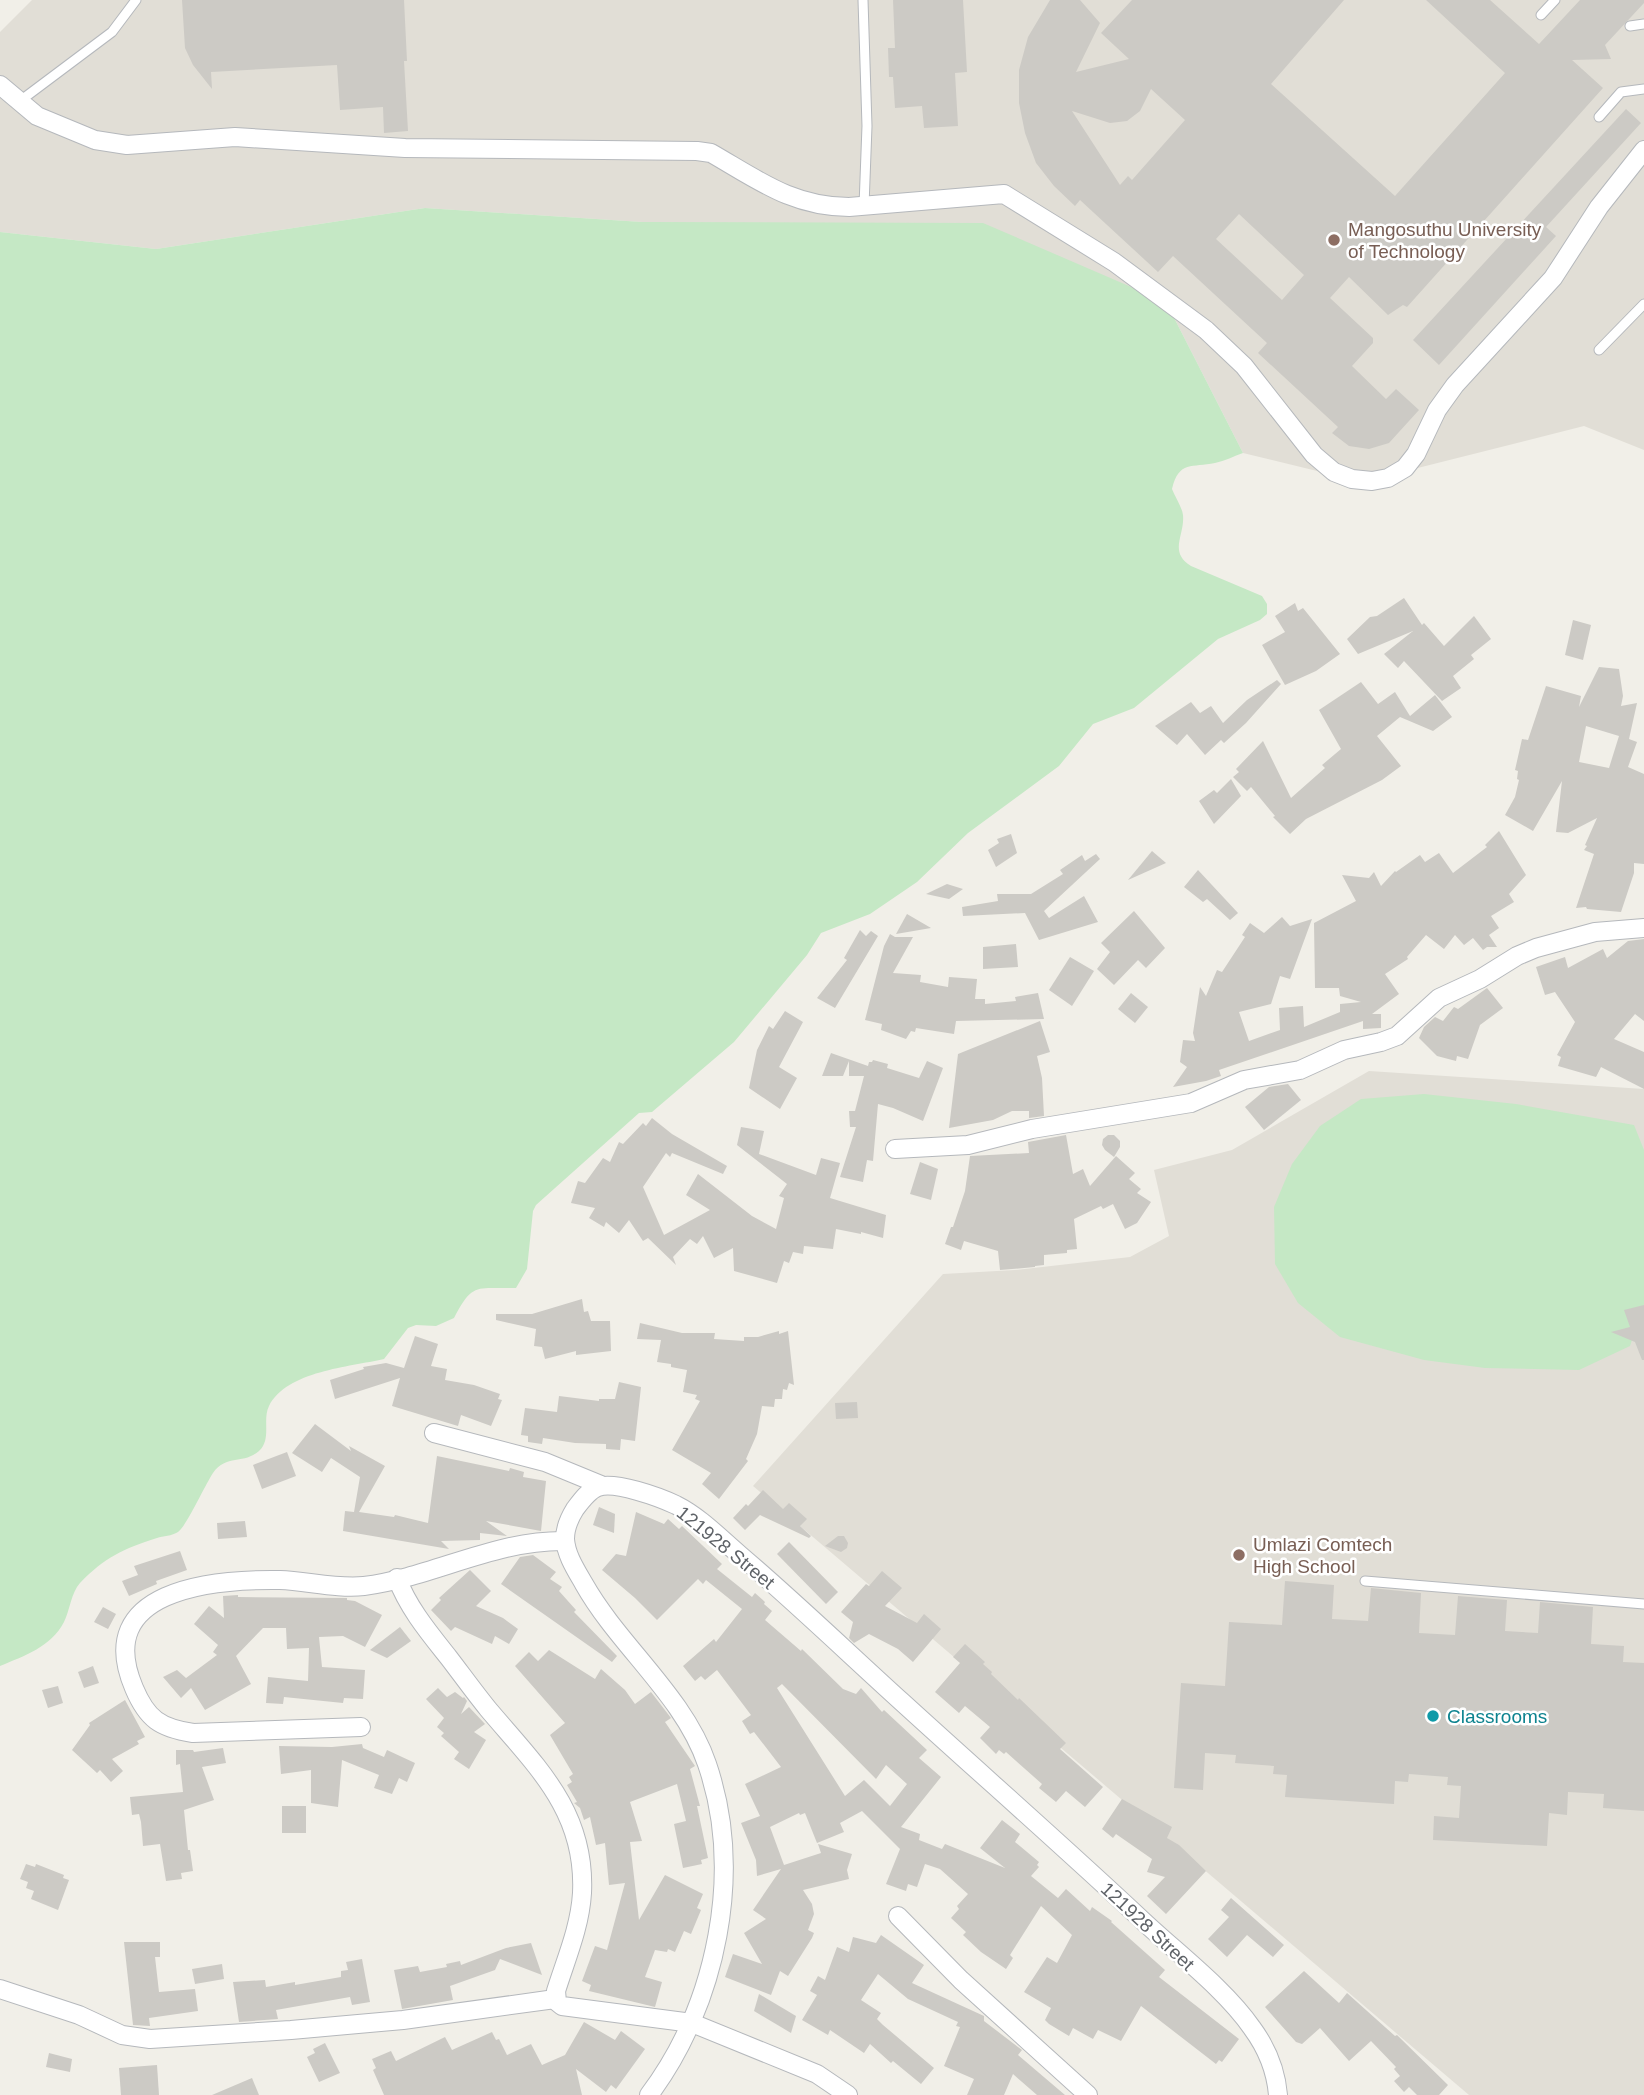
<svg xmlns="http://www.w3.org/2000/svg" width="1644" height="2095" font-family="Helvetica,sans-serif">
<rect width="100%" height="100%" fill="#f1efe8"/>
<g fill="#e1ded6">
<path d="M32,0H1644V450L1584,426L1362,482L1243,453L1166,302L642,222L425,208L156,249L0,232V32Z"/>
<path d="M1369,1071L1644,1089V2095H1469L753,1486L943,1274L1015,1270L1130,1257L1169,1236L1154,1170L1232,1150Z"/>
</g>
<g fill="#c5e8c5">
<path d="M425,208L642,222L983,223L1166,302L1243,453C1234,456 1225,461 1215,463C1192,468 1179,460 1172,489C1175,497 1182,507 1183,515C1185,535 1168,552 1191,566L1262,596L1267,604V614L1260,620L1218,639L1134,708L1093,724L1059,766L968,833L917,882L870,914L821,933L807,955L734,1042L652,1112L639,1113L536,1205L533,1211L527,1269L516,1288C477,1289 473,1281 454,1318L436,1326L416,1325L408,1328L384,1359C349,1367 287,1371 269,1406C262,1420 272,1439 259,1451C243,1465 227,1454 213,1473C205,1485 186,1527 178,1532C172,1536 163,1536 157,1538C123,1549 105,1557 80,1583C71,1593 70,1610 64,1622C51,1647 24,1656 0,1666V232L156,249Z"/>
<path d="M1424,1094L1516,1104L1634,1125L1644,1150V1304L1630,1346L1579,1370L1485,1368L1424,1360L1340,1337L1298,1303L1275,1264L1274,1207L1292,1164L1320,1126L1361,1099Z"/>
</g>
<g fill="#cccac5" fill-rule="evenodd">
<path d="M182,0H404L407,61H404L408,131L384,133L383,107L340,110L337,65L211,72L212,89L193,65L185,48Z"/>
<path d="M893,0H963L967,72L955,73L958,126L924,128L922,106L895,108L893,77H889L888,48H895Z"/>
<path d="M1050,0H1080L1100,23L1076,72L1129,59L1101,33L1132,0H1344L1271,84L1395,196L1505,73L1426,0H1490L1539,44L1580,0H1644V3L1605,45L1611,59L1572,60L1603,88L1407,307L1403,305L1388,315L1349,277L1330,298L1373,338V343L1352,366L1386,399L1396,389L1419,410L1389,443L1369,449L1349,446L1332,433L1338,427L1258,353L1267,343L1173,256L1158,272L1080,200L1075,206L1054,186L1036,163L1025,133L1019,103V70L1028,37ZM1151,89L1185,120L1132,180L1128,176L1120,185L1072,111L1110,123L1127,121L1140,111ZM1239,214L1304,275L1282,300L1216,239Z"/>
<path d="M1626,109L1641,123L1546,227L1556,236L1439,365L1413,340Z"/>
<path d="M1404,598L1422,625L1424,623L1444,646L1474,616L1491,639L1471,655L1474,659L1453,676L1461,688L1442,701L1404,661L1398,668L1384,654L1413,631L1358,654L1347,639L1370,617L1377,616Z"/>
<path d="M1295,603L1298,611L1303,608L1340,654L1316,671L1285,685L1262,645L1285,632L1275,616Z"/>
<path d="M1573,620L1591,625L1583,660L1565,655Z"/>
<path d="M1599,667L1619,669L1623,696L1621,706L1637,703L1629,739L1637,742L1628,767L1644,774V864L1634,863V873L1621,912L1587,909L1586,907L1576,908L1594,854L1584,850L1587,846L1585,845L1597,818L1568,833L1556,832L1562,781L1533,831L1505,815L1515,797L1519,780L1517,779L1518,771L1515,770L1522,739L1528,740L1546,686L1581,696L1579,707ZM1586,726L1619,736L1609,768L1579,762Z"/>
<path d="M1277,680L1281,684L1246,723L1224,743L1221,740L1205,755L1187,734L1177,745L1155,726L1191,702L1200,713L1211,706L1223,723L1247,700Z"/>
<path d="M1361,682L1378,704L1395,692L1410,716L1435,695L1452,717L1433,731L1400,717L1377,736L1401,766L1382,780L1306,819L1290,834L1273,817L1275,816L1251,787L1247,791L1233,777L1239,772L1236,769L1263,741L1291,798L1325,768L1322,765L1341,749L1319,710Z"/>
<path d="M1231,779L1241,796L1214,824L1199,801L1214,790L1217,793Z"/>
<path d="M1499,831L1526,875L1509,894L1514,902L1491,916L1499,928L1489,935L1497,947H1487L1483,950L1473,938L1464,945L1455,935L1444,949L1426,935L1407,957L1408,959L1385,974L1399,994L1372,1014H1381V1028L1363,1029V1021L1219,1070L1221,1076L1206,1081L1173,1087L1187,1067L1180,1062L1183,1040L1195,1041L1193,1033L1200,987L1206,996L1217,970L1222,972L1245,937L1242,935L1250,923L1264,933L1282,917L1290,926L1312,919L1290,979L1280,976L1271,1004L1239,1012L1249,1041L1280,1030L1279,1008L1303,1006L1304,1027L1340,1012V1004L1361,1002L1340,996L1339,988H1315L1314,923L1356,901L1342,875L1369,878L1374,872L1381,886L1395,871L1396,872L1420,855L1425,862L1439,853L1453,873L1487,847L1485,845Z"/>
<path d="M1011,834L1017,853L996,867L988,850L999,843L997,839Z"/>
<path d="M1152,851L1166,863L1128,880Z"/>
<path d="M1096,854L1100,859L1044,911L1049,918L1084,896L1098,922L1039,940L1025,913L963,916L962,907L998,901L997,894H1031L1063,874L1060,870L1082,855L1085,861Z"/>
<path d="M1198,870L1238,913L1230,920L1207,899L1203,902L1184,887Z"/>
<path d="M947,884L963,889L949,899L926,894Z"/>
<path d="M1134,911L1165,948L1146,968L1138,960L1114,985L1097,969L1110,952L1101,943Z"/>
<path d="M907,914L931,928L896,934Z"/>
<path d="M860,930L866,936L871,931L878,936L835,1008L817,998L847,960L844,958Z"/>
<path d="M890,934L895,937H913L893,973L921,975L920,982L948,987L949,977L977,979L975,999H985V1004L1016,1001L1015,997L1038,993L1044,1019L956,1021L954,1034L916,1028L915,1032L911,1031L906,1039L881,1030L882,1024L865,1020L884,946Z"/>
<path d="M1644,939V1021L1635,1014L1614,1039L1644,1052V1089L1601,1067L1596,1077L1558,1066L1561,1057L1557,1055L1575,1022L1555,992L1545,995L1536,967L1565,957L1568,968L1603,949L1607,958L1628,941Z"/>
<path d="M1016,944L1018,967L983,969V947Z"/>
<path d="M1070,957L1094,971L1072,1006L1049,990Z"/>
<path d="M1487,988L1503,1008L1480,1025L1468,1059L1457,1056L1456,1061L1437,1056L1419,1038L1424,1027L1435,1017L1443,1021L1454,1007L1458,1009Z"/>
<path d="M1131,993L1148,1007L1135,1023L1118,1009Z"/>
<path d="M785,1011L803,1022L779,1067L797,1078L780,1109L749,1088L757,1050L769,1026L773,1029Z"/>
<path d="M1040,1021L1050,1052L1037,1056L1042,1078L1044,1116L1029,1118V1111H1012L993,1120L949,1128L958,1054Z"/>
<path d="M831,1053L868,1066L869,1062H872L873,1060L888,1064L887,1068L919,1078L927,1061L943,1068L923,1121L893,1108L878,1104L873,1161L867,1160L863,1182L840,1177L856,1127H850L849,1111H855L864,1076H849V1061L843,1076H822Z"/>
<path d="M1288,1084L1301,1100L1264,1130L1245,1107L1269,1087Z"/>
<path d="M652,1118L672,1134L727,1166L723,1174L672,1153L670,1157L666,1153L643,1187L664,1235L710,1210L686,1195L698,1174L752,1216L776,1229L784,1198L779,1196L787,1184L737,1145L741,1127L764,1131L759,1154L816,1175L821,1158L840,1163L830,1198L886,1215L883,1238L861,1232V1234L836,1229L833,1249L804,1246L803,1254L793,1252L789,1263L784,1261L777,1283L734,1271L733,1248L714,1258L703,1236L697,1244L690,1239L673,1257L676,1265L648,1238L643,1241L629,1220L619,1233L606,1222L604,1227L589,1218L595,1208L571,1203L578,1181L585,1183L603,1158L610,1162L619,1142L623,1144L643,1123L646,1126Z"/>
<path d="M1066,1135L1073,1174L1083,1169L1090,1186L1116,1156L1135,1173L1129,1179L1141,1189L1137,1193L1151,1202L1137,1223L1125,1229L1113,1204L1103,1209L1101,1206L1074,1219L1077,1249L1067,1250V1253L1044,1255V1265L1035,1266V1267L1000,1270L998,1251L964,1241L961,1250L945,1244L951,1227H953L965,1191L970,1156L1029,1153L1028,1142Z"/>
<path d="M1108,1135H1114L1120,1141V1147L1114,1157L1105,1150L1102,1145L1103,1139Z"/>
<path d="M920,1162L938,1169L931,1200L910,1194Z"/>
<path d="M582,1299L584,1312L588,1311L591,1321H610L611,1351L576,1355V1351L545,1359L542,1347L534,1346L536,1329L496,1320V1314H532Z"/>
<path d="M1644,1305V1360H1642L1635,1342L1611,1332L1630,1327L1624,1310Z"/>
<path d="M640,1323L682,1333H715L714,1339L744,1341V1337H758L779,1331V1334L788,1331L794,1385L789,1383L787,1390L783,1389L782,1399H775L774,1407L762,1406L757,1434L746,1459L748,1461L719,1499L702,1484L711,1473L672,1450L700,1401L695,1399L697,1395L683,1392L687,1370L671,1367V1364L657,1362L661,1340L637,1339Z"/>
<path d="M415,1336L438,1344L431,1366L447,1369L445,1380L474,1385L500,1394L498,1399L502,1400L491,1426L461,1415L458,1426L392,1406L400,1378L335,1399L330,1380L364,1369L363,1367L386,1363L404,1368Z"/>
<path d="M619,1382L641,1387L635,1441L621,1439L620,1450L606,1449V1444L575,1443L543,1438L542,1444L528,1442V1436L521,1435L525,1408L557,1412L559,1396L599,1401V1399H615Z"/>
<path d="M857,1402L858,1418L836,1419L835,1403Z"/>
<path d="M315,1424L351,1451L349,1446L385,1466L359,1512L394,1517L395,1515L428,1523L437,1456L509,1471L510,1468L524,1472L523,1477L546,1481L541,1531L486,1521L507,1536L480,1533V1540L441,1541L449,1549L343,1531L345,1511L354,1512L360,1477L331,1458L322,1472L292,1453Z"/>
<path d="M287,1452L296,1476L262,1489L253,1465Z"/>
<path d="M763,1490L783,1509L789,1503L807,1519L800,1526L811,1536L809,1538L760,1515L745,1530L733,1518L746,1504L748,1506Z"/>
<path d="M599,1507L615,1514L614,1533L593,1525Z"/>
<path d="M636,1512L664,1524L668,1519L679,1529L682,1526L722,1564L717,1569L752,1597L755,1593L765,1602L764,1604L772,1611L765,1620L801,1651L802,1649L843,1689L856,1694L861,1688L882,1712L884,1710L927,1750L919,1758L941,1777L901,1827L920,1834L919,1840L942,1849L945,1844L1005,1868L980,1848L1002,1820L1020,1834L1015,1842L1039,1862L1037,1865L1039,1867L1031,1876L1058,1898L1066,1889L1090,1911L1092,1907L1112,1921L1111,1922L1165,1970L1159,1977L1239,2039L1222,2062L1219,2060L1216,2064L1141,2006L1121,2041L1098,2030L1093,2039L1073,2028L1069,2036L1049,2024L1045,2020L1051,2008L1024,1992L1047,1957L1057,1963L1072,1935L1041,1906L1010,1955L1013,1958L1006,1969L981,1952L963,1935L966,1932L951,1918L959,1909L957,1906L968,1894L940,1869L925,1864L917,1887L908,1884L906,1891L886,1884L900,1849L862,1811L840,1823L844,1832L817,1843L805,1813L800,1815L799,1813L770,1827L784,1865L821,1853L818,1844L852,1854L847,1870L849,1879L803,1890L812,1904L814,1914L808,1930L814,1933L812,1938L788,1976L780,1971L771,1995L725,1977L733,1954L762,1964L744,1933L766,1919L753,1910L781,1869L757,1876L756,1860L741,1823L760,1816L745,1784L781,1767L754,1732L750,1734L742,1721L751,1715L717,1670L705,1680L701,1676L695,1681L683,1666L714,1639L716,1642L742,1609L706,1580L703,1584L698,1579L657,1620L635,1598L602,1570L616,1554L626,1556ZM782,1684L876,1779L886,1765L907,1784L890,1806L864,1780L845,1796L777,1688Z"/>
<path d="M245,1521L247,1537L218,1539L217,1523Z"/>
<path d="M838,1536H844L848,1543L847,1548L841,1552L825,1546Z"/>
<path d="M789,1542L838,1592L826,1604L777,1554Z"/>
<path d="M180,1551L187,1570L156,1581L157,1584L129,1596L122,1581L138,1575L134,1566Z"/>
<path d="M533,1555L556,1572L550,1579L562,1587L559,1591L576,1610L574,1612L617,1656L612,1662L501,1584L520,1557Z"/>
<path d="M470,1570L491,1591L476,1606L503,1618L518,1629L509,1644L495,1636L492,1644L455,1627L451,1631L431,1610L441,1600L439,1598Z"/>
<path d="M882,1571L902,1588L885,1606L917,1623L924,1614L941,1629L913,1662L898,1649L869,1634L854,1643L849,1638L853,1622L841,1612L866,1584L869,1586Z"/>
<path d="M1285,1581L1334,1585L1332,1619L1368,1621L1371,1588L1421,1593L1419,1633L1455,1635L1458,1596L1507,1600L1505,1631L1538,1633L1540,1602L1593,1607L1591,1644L1624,1646L1623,1662L1644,1663V1811L1603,1808L1604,1794L1568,1792L1567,1815L1549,1813L1547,1846L1433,1840L1434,1816L1459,1818L1461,1786L1447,1785L1448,1777L1409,1774L1408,1782L1395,1781L1394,1804L1285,1797L1287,1775L1273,1774L1274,1766L1235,1763L1236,1755L1205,1753L1203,1790L1174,1788L1181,1683L1225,1686L1229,1622L1282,1625Z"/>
<path d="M238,1595V1597L347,1598V1600L355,1601L382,1615L365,1647L343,1636L319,1637L322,1667L365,1670L363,1699L344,1698L343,1703L284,1697L283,1704L266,1703L268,1677L308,1681L309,1648L287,1649L286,1628H263L236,1656L251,1684L205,1710L191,1688L181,1698L163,1677L177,1670L186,1678L217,1655L213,1652L218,1645L194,1624L209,1606L224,1618L223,1596Z"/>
<path d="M103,1607L116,1614L108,1629L94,1622Z"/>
<path d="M400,1627L411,1641L387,1658L370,1650Z"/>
<path d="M965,1644L985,1662L983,1664L992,1672L991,1674L1018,1700L1019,1698L1066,1743L1060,1749L1103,1787L1085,1807L1066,1791L1056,1802L1039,1788L1042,1784L1006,1752L1004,1754L999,1750L996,1754L980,1738L990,1727L965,1706L959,1713L935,1692L960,1663L953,1657Z"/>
<path d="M549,1650L595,1679L601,1669L625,1690L635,1704L651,1692L671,1718L665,1722L695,1766L690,1769L700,1806H697L708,1858L701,1860L702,1864L683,1868L674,1824L686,1821L677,1784L630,1802L642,1841L630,1842L639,1920L665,1875L703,1894L697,1908L701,1910L691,1934L684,1931L675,1952L668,1949L667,1952L655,1950L645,1977L662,1982L655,2007L589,1991L591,1985L582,1981L595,1946L607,1950L625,1883L609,1885L605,1843L596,1845L590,1817L584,1820L580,1808L574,1803L577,1802L567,1785L572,1782L569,1777L573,1774L550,1735L565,1723L515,1666L529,1652L538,1661Z"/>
<path d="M93,1666L99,1683L84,1688L78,1672Z"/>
<path d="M58,1686L63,1703L48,1708L42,1690Z"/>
<path d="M438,1688L447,1697L455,1692L463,1698L464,1697L467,1701L461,1714L469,1707L485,1724L474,1732L486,1740L469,1769L454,1759L459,1752L441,1736L444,1733L437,1727L444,1718L426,1699Z"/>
<path d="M125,1700L145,1737L137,1741L139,1744L112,1759L123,1771L111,1782L100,1770L97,1773L72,1750L90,1725L89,1723Z"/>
<path d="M362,1744L363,1748L384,1757L387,1750L415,1763L407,1782L399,1778L392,1794L374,1788L379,1775L342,1760L338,1807L311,1803V1770L281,1774L279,1746L332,1747Z"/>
<path d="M223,1748L226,1763L202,1767L214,1800L184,1810L188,1850H190L193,1871L181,1873L182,1879L166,1881L160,1844L143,1846L141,1822L139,1814L132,1815L130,1797L183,1792L180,1764L176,1765V1750H193L194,1752Z"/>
<path d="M1122,1799L1172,1827L1167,1838L1179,1845L1206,1871L1166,1914L1147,1896L1165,1877L1147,1872L1152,1859L1116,1834L1113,1838L1102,1829Z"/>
<rect x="282" y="1806" width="24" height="27"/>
<path d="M26,1864L35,1867L36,1864L64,1875L63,1878L69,1880L58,1910L31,1899L34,1891L26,1888L28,1882L20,1879Z"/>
<path d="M1231,1898L1284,1945L1273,1957L1247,1935L1227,1957L1208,1939L1229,1917L1221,1910Z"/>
<path d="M881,1935L924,1965L912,1983L984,2016V2021L1022,2050L1018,2055L1065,2095H1037L1013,2074L1004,2095H967L974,2079L944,2066L960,2027L956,2026L958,2022L908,1999L878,1974L861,2000L881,2013L877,2019L883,2025L934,2068L921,2084L893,2061L891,2063L870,2044L864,2053L830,2030L828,2035L802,2020L817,1995L810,1991L818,1976L825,1980L837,1947L849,1952L853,1937L876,1943Z"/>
<path d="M124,1942H160V1957H155L159,1992L195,1989L198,2011L149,2018L150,2026L133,2025Z"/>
<path d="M531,1943L542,1975L500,1959L495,1970L450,1986L453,2000L402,2009L394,1970L418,1966L420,1972L447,1967L446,1964L460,1961L461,1965L506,1948Z"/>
<path d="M362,1959L370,2002L352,2005L350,1997L276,2010L278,2019L239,2022L233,1982L265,1980L266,1987L295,1982V1985L341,1977V1971L348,1970L346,1962Z"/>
<path d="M222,1964L224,1979L195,1984L192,1969Z"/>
<path d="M1304,1971L1339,2003L1347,1993L1395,2036L1397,2035L1448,2085L1439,2095H1417L1409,2087L1404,2092L1394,2081L1400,2076L1394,2069L1396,2067L1371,2041L1349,2061L1320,2028L1302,2044L1296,2042L1265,2007Z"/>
<path d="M759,1994L796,2016L791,2033L754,2011Z"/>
<path d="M584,2022L615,2040L621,2031L645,2049L616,2089L611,2085L606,2092L576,2069L582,2095H384L373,2070L376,2068L372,2059L391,2051L396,2061L445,2037L452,2050L492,2032L496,2040L499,2039L507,2055L531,2044L542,2065L565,2055Z"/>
<path d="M325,2043L340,2073L319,2082L307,2057L315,2053L313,2049Z"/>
<path d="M49,2053L72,2059L70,2072L46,2067Z"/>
<path d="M157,2065L159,2095H121L119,2068Z"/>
<path d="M252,2078L259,2095H212Z"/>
</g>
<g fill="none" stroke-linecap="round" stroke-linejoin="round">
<defs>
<g id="service">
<path d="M863,0L867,126L864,206"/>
<path d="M1541,15L1555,0"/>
<path d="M1630,26L1644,24"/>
<path d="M20,101L112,32L136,0"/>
<path d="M1599,117L1621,92L1644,89"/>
<path d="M1599,350L1644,304"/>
<path d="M1365,1581L1644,1604"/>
</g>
<g id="minor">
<path d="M0,85L37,116L95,140L127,145L235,137L405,148L697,151L711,153C758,180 793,207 849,207L1004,194L1114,262L1206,330L1244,366L1314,455L1334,472L1352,479L1372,481L1388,478L1405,468L1416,454L1437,410L1455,385L1553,278L1599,207L1644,150"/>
<path d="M895,1149L968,1145L1032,1129L1191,1103L1244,1080L1300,1070L1344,1050L1381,1042L1397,1036L1439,998L1480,979L1517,956L1536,948L1595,932L1644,928"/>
<path d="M434,1433L545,1462L601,1485"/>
<path d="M397,1578C408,1608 430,1634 449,1658C462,1675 475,1693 488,1709C536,1766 586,1811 582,1893C580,1927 566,1959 556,1991L557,2002L562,2006L692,2023L817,2074L848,2095"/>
<path d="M361,1727L193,1733C160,1728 147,1719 134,1688C92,1590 211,1579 280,1580C307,1581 337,1589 364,1586C433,1577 494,1540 565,1541"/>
<path d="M898,1916L961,1980L1088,2095"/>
<path d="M0,1989L79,2015L122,2035L150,2039L291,2030L403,2020L555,1999"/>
<path d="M649,2095C717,2004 744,1872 707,1764C684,1696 619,1646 584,1584C576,1570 566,1555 565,1539C565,1529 570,1517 575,1509C581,1501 589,1490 598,1487C615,1481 659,1497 676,1505C700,1517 720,1538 740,1555C795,1602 848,1653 902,1702C982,1775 1063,1846 1142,1920C1177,1953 1225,1989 1252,2028C1266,2047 1276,2071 1278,2095"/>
</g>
</defs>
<use href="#service" stroke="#b5b8bc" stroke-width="11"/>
<use href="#minor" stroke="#b5b8bc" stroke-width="20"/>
<use href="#service" stroke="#fff" stroke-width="9"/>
<use href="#minor" stroke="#fff" stroke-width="18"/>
</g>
<g fill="#8d6e63" stroke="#fff" stroke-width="2.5">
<circle cx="1334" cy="240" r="7"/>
<circle cx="1239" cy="1555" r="7"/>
</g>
<circle fill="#0f9aa8" stroke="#fff" stroke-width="2.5" cx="1433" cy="1716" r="7"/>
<g text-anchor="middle" stroke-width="5" stroke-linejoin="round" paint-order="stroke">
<g font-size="19" fill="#785e54" stroke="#fff" text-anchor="start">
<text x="1348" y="236">Mangosuthu University<tspan x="1348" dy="22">of Technology</tspan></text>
<text x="1253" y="1551">Umlazi Comtech<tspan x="1253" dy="22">High School</tspan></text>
</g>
<g font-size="19" fill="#5f6368" stroke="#fff">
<text transform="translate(726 1547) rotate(39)" y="7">121928 Street</text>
<text transform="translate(1148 1926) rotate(43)" y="7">121928 Street</text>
</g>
<g font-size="19" fill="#0d838f" stroke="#fff" text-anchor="start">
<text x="1447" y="1723">Classrooms</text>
</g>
</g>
</svg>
